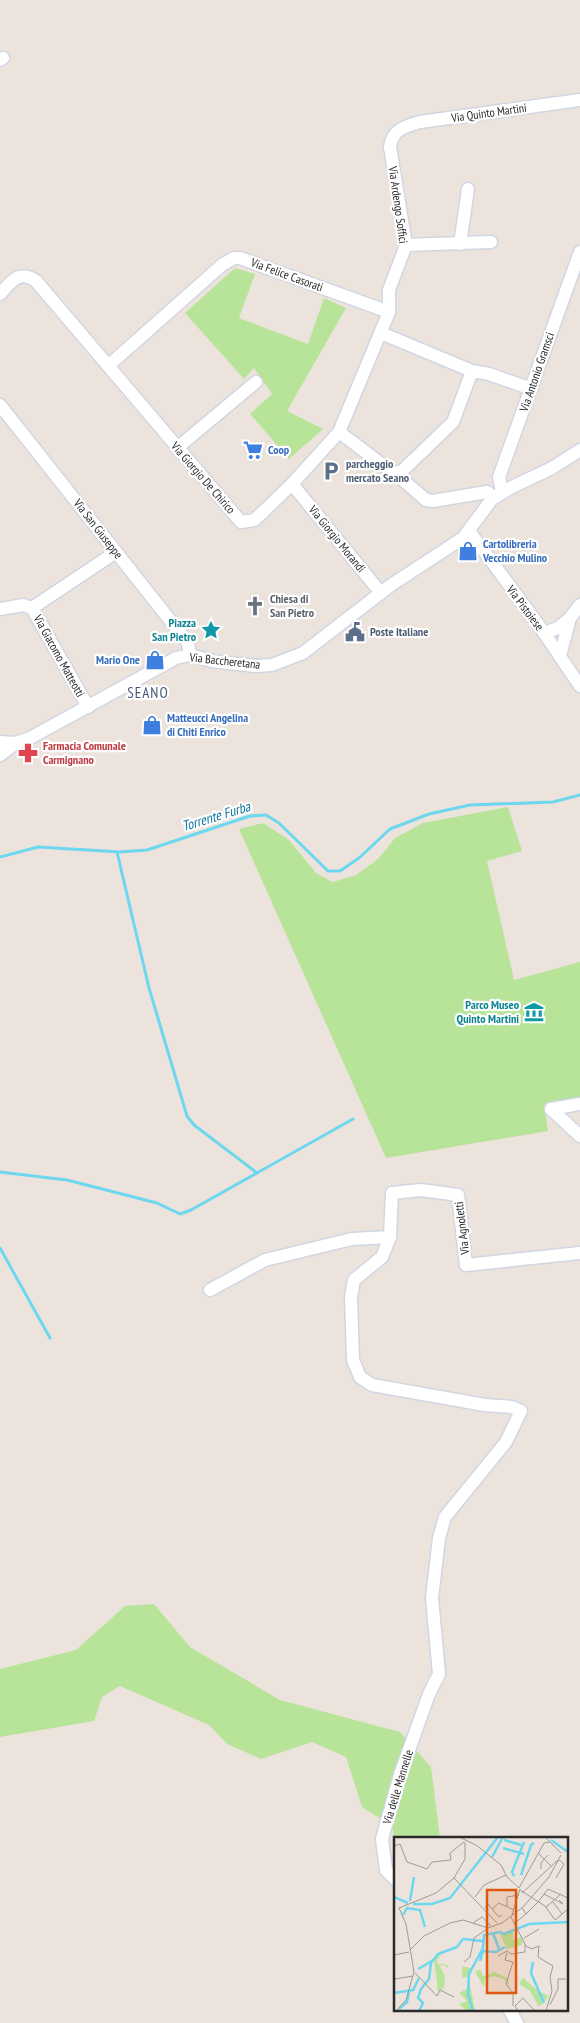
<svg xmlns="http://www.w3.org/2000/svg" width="580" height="2023" font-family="'PT Sans Narrow',sans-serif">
<rect width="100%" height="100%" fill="#ece4dc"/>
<g fill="#b7e498">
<path d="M235,268L255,274L239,318L308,344L324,298L346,308L287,411L323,429L289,459L250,414L272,394L254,368L244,379L185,313Z"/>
<path d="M508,807L522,851L487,861L514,980L580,962V1099L544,1105L548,1131L386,1158L239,829L263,823L289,840L316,873L333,882L356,875L378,859L395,838L423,823Z"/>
<path d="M154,1604L190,1647L280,1700L400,1732L431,1767L440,1838H395V1842L392,1826L362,1807L346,1757L312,1742L261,1759L227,1744L209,1725L120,1686L102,1697L94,1721L0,1737V1669L76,1650L125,1606Z"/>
</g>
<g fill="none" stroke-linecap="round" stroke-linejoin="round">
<g stroke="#6ed7f0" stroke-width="3">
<path d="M117,852L149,988L187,1116L194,1125L257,1173"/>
<path d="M0,857L38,847L120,852L147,850L250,816L266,815L279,823L328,871H340L359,858L390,829L429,814L470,805L553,802L580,795"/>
<path d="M0,1172L67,1180L157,1203L180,1214L191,1210L353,1119"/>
<path d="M0,1248L50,1338"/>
</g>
<defs>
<g id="minor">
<path d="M0,60L3,58"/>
<path d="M460,244L468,189"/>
<path d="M406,245L491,242"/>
<path d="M0,294C11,282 19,269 36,281L241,522L254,520L264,511L292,484L339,432L389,312L240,258H234L222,265L108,366"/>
<path d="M389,312V290L406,245L390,147C392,130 405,126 420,122L580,100"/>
<path d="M381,333L472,371L489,374L532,389"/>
<path d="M0,405L188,643L190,655"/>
<path d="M339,432L392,472L395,473L402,471L453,422L472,371"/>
<path d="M177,448L256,382"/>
<path d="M395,473L426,500L433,501L487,492L494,497"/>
<path d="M292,484L381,593"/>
<path d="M502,492L499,477L580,252"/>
<path d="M469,531L538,624L580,686"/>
<path d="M32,608L116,552"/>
<path d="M0,609L23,605L32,608L88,707"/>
<path d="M544,633L558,628L570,618"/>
<path d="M560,656L570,618L580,605"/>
<path d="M0,742L16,743L30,738L176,658L190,655L212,661L255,666L272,665L303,653L391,585L463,538L492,499L512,487L552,468L580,450"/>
<path d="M0,755L16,743"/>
<path d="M551,1109L580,1136"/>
<path d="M551,1109L580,1104"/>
<path d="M390,1237L382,1257L354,1280L351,1297L353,1360L360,1377L372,1385L485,1405L512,1407L521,1411L506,1442L445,1517L439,1538L432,1598L439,1674L429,1694L400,1775L382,1839L386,1870L395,1879"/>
<path d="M210,1290L265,1260L352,1239L390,1237L392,1193L421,1190L458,1195L466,1265L580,1253"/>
<path d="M509,2009L517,2023"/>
</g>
</defs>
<use href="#minor" stroke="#d1d6e3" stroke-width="15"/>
<use href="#minor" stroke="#fff" stroke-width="12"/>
</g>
<defs>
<symbol id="supermarket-bare" viewBox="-9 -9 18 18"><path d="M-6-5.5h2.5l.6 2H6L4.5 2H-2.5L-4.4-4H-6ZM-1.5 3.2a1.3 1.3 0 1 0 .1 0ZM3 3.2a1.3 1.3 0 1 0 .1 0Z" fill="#3f7fe0" stroke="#fff" stroke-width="2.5" paint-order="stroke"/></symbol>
<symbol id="parking-bare" viewBox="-9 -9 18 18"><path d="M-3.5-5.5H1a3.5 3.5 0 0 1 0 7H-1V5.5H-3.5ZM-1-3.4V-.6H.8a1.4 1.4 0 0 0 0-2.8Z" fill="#5c6f8a" stroke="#fff" stroke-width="2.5" paint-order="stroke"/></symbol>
<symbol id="shop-bare" viewBox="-9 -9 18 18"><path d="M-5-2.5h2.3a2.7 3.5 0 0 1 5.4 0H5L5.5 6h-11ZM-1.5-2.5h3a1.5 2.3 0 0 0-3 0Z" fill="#3f7fe0" stroke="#fff" stroke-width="2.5" paint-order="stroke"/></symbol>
<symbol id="church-bare" viewBox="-9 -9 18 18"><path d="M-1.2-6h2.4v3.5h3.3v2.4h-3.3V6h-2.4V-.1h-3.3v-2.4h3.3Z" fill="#6b7280" stroke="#fff" stroke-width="2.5" paint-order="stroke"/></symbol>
<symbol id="sight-bare" viewBox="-9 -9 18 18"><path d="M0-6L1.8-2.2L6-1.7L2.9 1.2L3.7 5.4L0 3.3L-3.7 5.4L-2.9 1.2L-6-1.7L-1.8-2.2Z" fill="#0f9aa8" stroke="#fff" stroke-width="2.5" paint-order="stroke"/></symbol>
<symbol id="civic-bare" viewBox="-9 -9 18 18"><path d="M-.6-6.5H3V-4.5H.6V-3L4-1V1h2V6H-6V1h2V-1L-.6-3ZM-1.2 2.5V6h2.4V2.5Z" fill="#5c6f8a" stroke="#fff" stroke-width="2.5" paint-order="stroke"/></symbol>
<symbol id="pharmacy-bare" viewBox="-9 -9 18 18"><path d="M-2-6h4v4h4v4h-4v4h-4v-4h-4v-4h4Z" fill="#e0444e" stroke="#fff" stroke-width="2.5" paint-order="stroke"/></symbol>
<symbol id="museum-bare" viewBox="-9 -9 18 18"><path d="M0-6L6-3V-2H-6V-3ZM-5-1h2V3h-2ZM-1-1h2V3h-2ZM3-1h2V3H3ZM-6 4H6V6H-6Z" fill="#0f9aa8" stroke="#fff" stroke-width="2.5" paint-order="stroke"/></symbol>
</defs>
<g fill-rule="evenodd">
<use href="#supermarket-bare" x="239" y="436" width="28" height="28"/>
<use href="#parking-bare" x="317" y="457" width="28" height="28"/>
<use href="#shop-bare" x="454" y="537" width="28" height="28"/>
<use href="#church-bare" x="241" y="592" width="28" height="28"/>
<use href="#sight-bare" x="197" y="616" width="28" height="28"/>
<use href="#civic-bare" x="341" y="618" width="28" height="28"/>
<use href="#shop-bare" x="141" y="646" width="28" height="28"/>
<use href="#shop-bare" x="138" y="711" width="28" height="28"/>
<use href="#pharmacy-bare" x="14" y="739" width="28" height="28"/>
<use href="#museum-bare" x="520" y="998" width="28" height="28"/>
</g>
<g text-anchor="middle" stroke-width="4.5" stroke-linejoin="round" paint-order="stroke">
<g font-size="12" fill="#2a2a2a" stroke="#fff">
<text transform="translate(489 113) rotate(-8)" y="4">Via Quinto Martini</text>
<text transform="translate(398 205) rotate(82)" y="4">Via Ardengo Soffici</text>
<text transform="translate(287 275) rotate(20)" y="4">Via Felice Casorati</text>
<text transform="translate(537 372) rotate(-71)" y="4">Via Antonio Gramsci</text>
<text transform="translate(203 478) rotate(49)" y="4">Via Giorgio De Chirico</text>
<text transform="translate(98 529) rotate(52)" y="4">Via San Giuseppe</text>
<text transform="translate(337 539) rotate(51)" y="4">Via Giorgio Morandi</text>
<text transform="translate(525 608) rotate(53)" y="4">Via Pistoiese</text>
<text transform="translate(59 656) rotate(61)" y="4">Via Giacomo Matteotti</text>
<text transform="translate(225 661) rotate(6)" y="4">Via Baccheretana</text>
<text transform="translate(462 1228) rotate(-97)" y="4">Via Agnoletti</text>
<text transform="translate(398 1787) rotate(-73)" y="4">Via delle Mannelle</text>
</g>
<g font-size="12" font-weight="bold" fill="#366cbe" stroke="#fff" text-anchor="start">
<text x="268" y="454">Coop</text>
<text x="483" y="548">Cartolibreria<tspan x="483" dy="14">Vecchio Mulino</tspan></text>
<text x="140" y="664" text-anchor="end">Mario One</text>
<text x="167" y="722">Matteucci Angelina<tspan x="167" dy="14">di Chiti Enrico</tspan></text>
</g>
<g font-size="12" font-weight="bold" fill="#4e5e75" stroke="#fff" text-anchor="start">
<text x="346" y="468">parcheggio<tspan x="346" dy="14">mercato Seano</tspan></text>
<text x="370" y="636">Poste Italiane</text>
</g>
<g font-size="12" font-weight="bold" fill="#5b616d" stroke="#fff" text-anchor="start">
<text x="270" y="603">Chiesa di<tspan x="270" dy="14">San Pietro</tspan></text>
</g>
<g font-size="12" font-weight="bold" fill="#0d838f" stroke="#fff" text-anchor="end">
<text x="196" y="627">Piazza<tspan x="196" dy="14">San Pietro</tspan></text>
<text x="519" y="1009">Parco Museo<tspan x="519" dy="14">Quinto Martini</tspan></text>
</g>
<g font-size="12" font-weight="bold" fill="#be3a42" stroke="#fff" text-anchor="start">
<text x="43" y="750">Farmacia Comunale<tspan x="43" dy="14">Carmignano</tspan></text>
</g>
<g font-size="14" font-style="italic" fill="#0c769c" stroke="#fff">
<text transform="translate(216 816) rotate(-17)" y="5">Torrente Furba</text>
</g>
<g font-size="15" letter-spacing="1" fill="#4a577b" stroke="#fff">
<text x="148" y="698">SEANO</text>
</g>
</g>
<g transform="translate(394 1837)">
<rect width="174" height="174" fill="#ece4dc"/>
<path d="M119,94V103L129,100L128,108L113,112L105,95L110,98ZM48,116L43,124L45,128L48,127L53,128L56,133L50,128L46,129L51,139L50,151L44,154L40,123ZM68,129L77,131L75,143L81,174H73L65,167L73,164L65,156L73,152L74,140L68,141ZM86,132L89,139L101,135L113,141L116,150L110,142L99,139L91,142L90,150L81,135ZM129,141L144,154L155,159L145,170L136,154L125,147Z" fill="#b7e498"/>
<path fill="none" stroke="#6ed7f0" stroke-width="2.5" d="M110,3L127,8M157,3L174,15M109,11L130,17M98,20L109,0M127,38L137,8L140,6M120,39L118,35L130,5M0,60L14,66M16,64L20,40M19,67H38L56,61L104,0M9,78L13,71L26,73L31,90M99,96L105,112M86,124L89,114L102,115L111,110M139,125L137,136L150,166M24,132L38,124M0,156L19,153L25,141M5,172L13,165L15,155M25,174L29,166L24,161L27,152L35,142L37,126L44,117L63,110L69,102L89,104M79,174L74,157L75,137L89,111L90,98L106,95L110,97L135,87L174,85"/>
<path fill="none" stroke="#9e9a95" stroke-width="1" d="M65,0L82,8L107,28L113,40L125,51M151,0L167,16M0,9L6,7L13,25L33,32L38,25L57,23L56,16L70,5M144,16L157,29M147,32V26L154,18M60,41L103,86M162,41L170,27L165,23M125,51L150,6L156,5M126,53L151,69L161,83L174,72M128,56L164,23M150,57L169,67L165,63M81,60L90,48L112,38M144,65L154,52L174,61M159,65L168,77M113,69V60L125,58M152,70L167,57M91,71L94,67L105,80L108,78M98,72L105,66L120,73M132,77L144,65M118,78L126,52M117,80L132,109L138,112L145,109L144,120L159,129L156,140L158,154L152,174M79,86L88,80L97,89M121,86L132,77L128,71M130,101L145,92M16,113L30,99L56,86L69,83L94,91L108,86L129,70L155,40L167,18M113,116L111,123L119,125L112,147L119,156V169M0,118L15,115M104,119L113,114L117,117L131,115V108M70,125L76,120L80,101L93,92M21,136L43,159L46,153L60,160M1,142L19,139M156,168L164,152V142H172M2,174L12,163L20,135L12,87L5,71L42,56L60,41L71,22V5M124,174L121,169L129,161L141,174"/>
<path fill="#de570e" fill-opacity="0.15" stroke="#de570e" stroke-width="2.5" d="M93,53H122V156H93Z"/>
<rect width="174" height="174" fill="none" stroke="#2a2a2a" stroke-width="2.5"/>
</g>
</svg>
